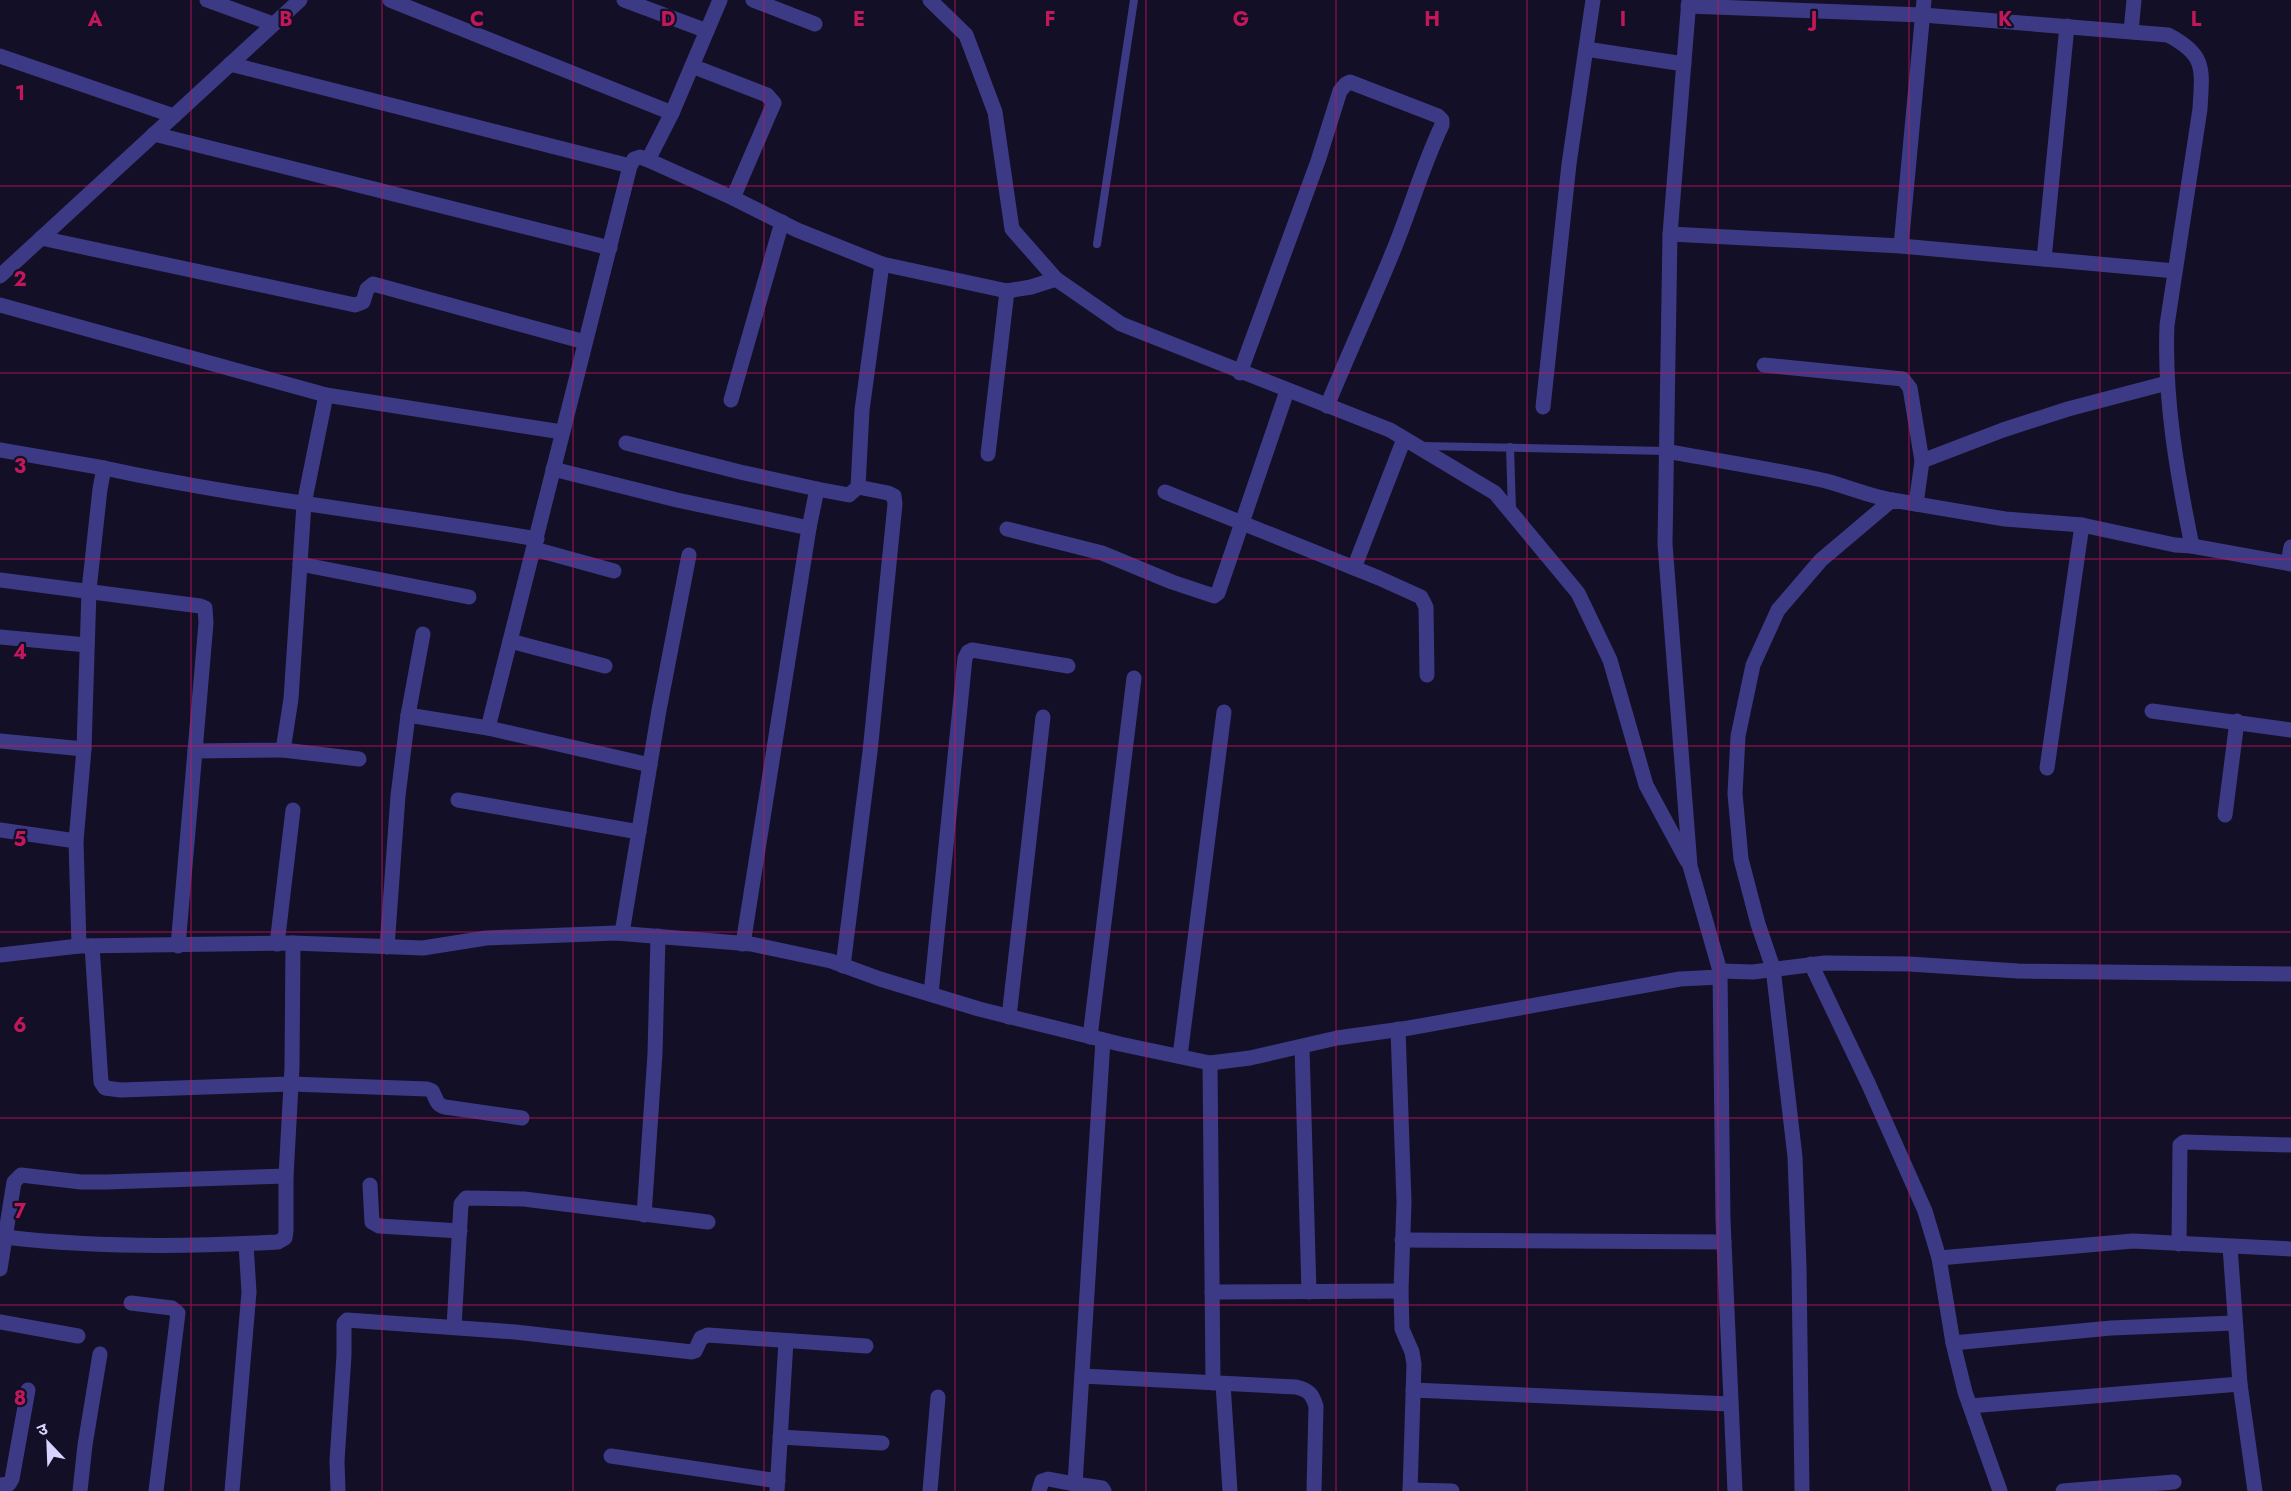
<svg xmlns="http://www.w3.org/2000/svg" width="2291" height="1491" font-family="Jost,'Noto Sans Devanagari',sans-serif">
<rect width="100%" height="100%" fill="#130f26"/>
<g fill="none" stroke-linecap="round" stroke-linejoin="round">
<g stroke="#3d3a85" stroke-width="8">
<path d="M1097,244L1134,0"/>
<path d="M1423,446L1666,451"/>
<path d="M1510,447L1512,510"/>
</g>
<g stroke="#3d3a85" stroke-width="15">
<path d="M207,0L273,24"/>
<path d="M390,0L672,113"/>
<path d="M624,0L707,31"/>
<path d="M753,0L815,24"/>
<path d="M1924,0L1901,246L2175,271"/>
<path d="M1688,6L1923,15L2168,35C2207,55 2202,70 2200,109L2167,325C2164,399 2177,473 2192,546"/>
<path d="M2131,31L2134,0"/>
<path d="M1586,49L1684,64"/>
<path d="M0,56L174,116"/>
<path d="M230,64L630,166"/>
<path d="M692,66L767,95L774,103L733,198"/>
<path d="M154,134L610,248"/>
<path d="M648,160L733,198L797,230L882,264L1007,291L1031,287L1056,279"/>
<path d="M1670,234L1901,246"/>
<path d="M41,238L355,305L363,302L367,289L373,284L585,342"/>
<path d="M2044,259L2067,26"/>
<path d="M0,305L326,395L562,432"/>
<path d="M1764,365L1903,379L1910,388L1922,461"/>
<path d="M1240,373L1318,161L1340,91L1346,84L1350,82L1438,116L1442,120V125C1422,167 1410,211 1392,254C1371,305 1348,355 1327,406"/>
<path d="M731,400L782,222"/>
<path d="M1543,407L1569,164L1593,0"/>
<path d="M626,443L740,472L817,489L809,528"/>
<path d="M0,450L104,468"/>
<path d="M1666,451C1719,461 1773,469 1826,481C1848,487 1870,496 1892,500"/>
<path d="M988,454L1007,291"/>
<path d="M553,469L677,500L809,528L743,944"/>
<path d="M817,489L849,495L858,487"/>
<path d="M1165,492L1379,578L1421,597L1426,607L1427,675"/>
<path d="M1916,504L1922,461L2003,430L2068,409L2167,383"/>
<path d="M1007,529L1102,553L1172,582L1214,596L1218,593L1287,391"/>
<path d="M534,549L614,571"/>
<path d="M2288,563L2291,547"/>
<path d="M300,564L469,597"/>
<path d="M1354,568L1404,439"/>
<path d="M0,580L200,606L205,608L206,623L195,751"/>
<path d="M0,637L87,645"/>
<path d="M510,641L605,666"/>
<path d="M2152,711L2291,730"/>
<path d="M408,715L488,728L650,765"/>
<path d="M488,728L630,166L634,159L640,157L648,160L672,113L720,0"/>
<path d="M0,741L84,749"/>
<path d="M283,750L359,759"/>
<path d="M2047,768L2082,525"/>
<path d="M458,800L639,832"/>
<path d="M2225,815L2237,721"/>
<path d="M0,830L76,841"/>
<path d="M622,933L659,710L689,555"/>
<path d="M277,944L293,810"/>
<path d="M79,946L76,841L84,749L89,590L100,489L104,468C247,499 393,514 537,539"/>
<path d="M92,946L101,1082L105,1088L121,1090L291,1084L427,1089L432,1091C437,1099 435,1104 445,1107L522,1118"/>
<path d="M178,946L195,751L283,750L291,699L304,504L326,395"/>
<path d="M387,947L398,796L408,715L423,634"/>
<path d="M0,955L79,946L293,943L423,948L486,938L616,933L751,944L831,961L880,979L979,1009L1120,1044L1210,1063L1250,1058L1337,1038L1409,1028L1680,979L1720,977"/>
<path d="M1811,964L1868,1083L1925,1211L1939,1258L1953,1343L1965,1392L2000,1491"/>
<path d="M843,966L870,752L895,504L894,496L888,493L858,487L862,410L882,264"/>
<path d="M1720,971L1753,972L1825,963L1909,964L2018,971L2291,974"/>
<path d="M931,994L965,658L968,652L972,650L1068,666"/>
<path d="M1009,1017L1043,717"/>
<path d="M1398,1029L1404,1202L1401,1291L1402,1329L1412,1352L1414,1364L1410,1491"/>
<path d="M1090,1037L1134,678"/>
<path d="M1302,1047L1309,1292"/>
<path d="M1180,1056L1224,712"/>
<path d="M1210,1063L1213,1383"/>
<path d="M370,1185L372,1222L379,1226L460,1231"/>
<path d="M644,1215L655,1054L658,936"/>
<path d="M5,1237C96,1248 187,1247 278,1242L285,1238L286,1231V1176"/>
<path d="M1402,1240L1724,1242"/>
<path d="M2179,1244L2180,1145L2184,1142L2291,1145"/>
<path d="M2230,1247L2240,1384L2255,1491"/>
<path d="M1939,1258L2133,1241L2291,1249"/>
<path d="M0,1269L14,1182L21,1175L81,1182H106L286,1176L292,1067L293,943"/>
<path d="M1212,1292L1401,1291"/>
<path d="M131,1303L172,1308L178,1313L156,1491"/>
<path d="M0,1322L78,1336"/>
<path d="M454,1327L461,1204L466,1198L524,1199L708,1222"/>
<path d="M1953,1343L2111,1328L2234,1323"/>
<path d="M1082,1376L1296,1387C1309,1390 1312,1394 1316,1406L1314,1491"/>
<path d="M1223,1384L1230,1491"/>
<path d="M1413,1390L1731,1404"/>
<path d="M1970,1406L2240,1384"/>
<path d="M780,1437L882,1443"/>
<path d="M611,1456L778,1481"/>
<path d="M1075,1484L1102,1488L1104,1491"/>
<path d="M0,1485L9,1484L12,1479L28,1390"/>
<path d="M1410,1490L1452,1491"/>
<path d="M80,1491L85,1445L100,1354"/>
<path d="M232,1491L249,1292L246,1244"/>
<path d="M338,1491L337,1461L344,1355V1323L347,1320L515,1332L692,1352L695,1351L701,1338L708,1335L866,1346"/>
<path d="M777,1491L786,1341"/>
<path d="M930,1491L938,1397"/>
<path d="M1039,1491L1042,1481L1048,1479L1075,1484L1103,1040"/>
<path d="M1802,1491L1799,1267L1795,1157L1773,968L1758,924L1741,859L1735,794L1738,736L1753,665L1778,610L1821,560L1892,500L2005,519L2082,525L2175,545L2192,546L2291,564"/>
<path d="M2063,1491L2174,1482"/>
</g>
<g stroke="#3d3a85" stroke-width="15">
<path d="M930,0L966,35L995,112L1012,229L1056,279L1121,324L1390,430L1495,493L1578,593L1610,660L1646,785L1687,861"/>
<path d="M1689,0L1670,234L1665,544L1690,866L1720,971L1723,1220L1735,1491"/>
<path d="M0,276L300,0"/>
</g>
</g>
<path fill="none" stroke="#c2185b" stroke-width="1.5" stroke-opacity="0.55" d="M191,0V1491M382,0V1491M573,0V1491M764,0V1491M955,0V1491M1146,0V1491M1336,0V1491M1527,0V1491M1718,0V1491M1909,0V1491M2100,0V1491M0,186H2291M0,373H2291M0,559H2291M0,746H2291M0,932H2291M0,1118H2291M0,1305H2291"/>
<g font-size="20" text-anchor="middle" font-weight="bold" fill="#c2185b" stroke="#130f26" stroke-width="4.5" stroke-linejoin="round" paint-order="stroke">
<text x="95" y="26">A</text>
<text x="286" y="26">B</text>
<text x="477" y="26">C</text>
<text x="668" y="26">D</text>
<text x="859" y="26">E</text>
<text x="1050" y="26">F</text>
<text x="1241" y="26">G</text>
<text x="1432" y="26">H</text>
<text x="1623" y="26">I</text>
<text x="1814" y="26">J</text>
<text x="2005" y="26">K</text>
<text x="2196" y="26">L</text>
<text x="20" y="100">1</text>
<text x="20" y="286">2</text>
<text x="20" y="473">3</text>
<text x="20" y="659">4</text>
<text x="20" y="846">5</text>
<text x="20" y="1032">6</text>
<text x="20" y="1218">7</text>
<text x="20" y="1405">8</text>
</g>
<g transform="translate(48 1443) rotate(337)" stroke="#130f26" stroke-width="4.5" paint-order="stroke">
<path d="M0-4.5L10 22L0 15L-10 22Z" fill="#d9d4ff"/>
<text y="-9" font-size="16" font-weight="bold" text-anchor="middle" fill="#d9d4ff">उ</text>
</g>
</svg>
